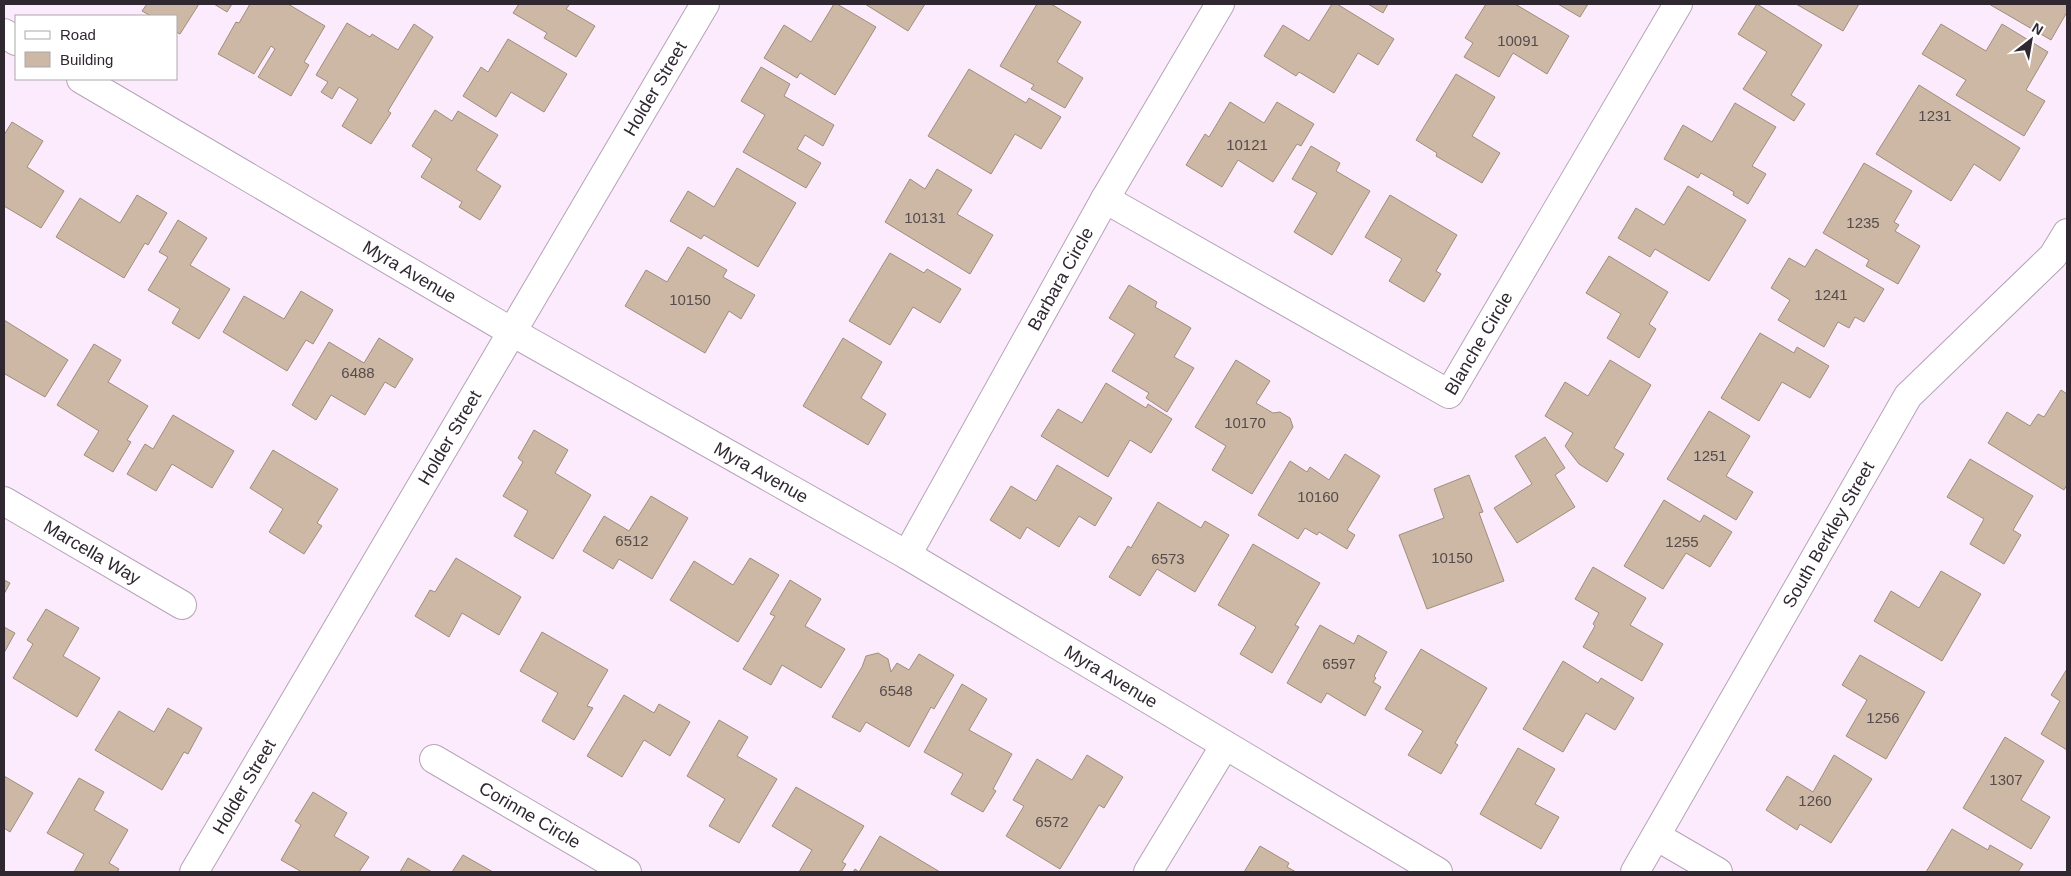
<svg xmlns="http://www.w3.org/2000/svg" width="2071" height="876" font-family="Helvetica,sans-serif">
<rect width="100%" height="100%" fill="#fbebfd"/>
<g fill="#ccb8a4" stroke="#a08d7a">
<path d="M147,4H199L180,34L176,32V16H151L142,11Z"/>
<path d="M214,4H232L227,12Z"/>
<path d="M250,4H288L325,26L304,62L309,65L291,96L258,77L275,49L271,46L254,74L218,54L236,22L239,23Z"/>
<path d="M519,4H570L566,9L595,26L576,57L544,38L547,33L513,13Z"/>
<path d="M834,4H837L876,27L835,95L800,73L797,78L764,58L784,25L811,42Z"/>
<path d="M865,4H925L908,31Z"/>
<path d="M1037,4H1051L1081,22L1057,62L1083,78L1065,108L1031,89L1034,85L1000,66Z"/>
<path d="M1332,4H1337L1394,39L1378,65L1358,53L1334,93L1299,72L1296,76L1264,56L1283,25L1309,41Z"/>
<path d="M1368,4H1388L1383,13Z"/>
<path d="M1486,4H1515L1569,36L1547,74L1513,53L1499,77L1464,57L1473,43L1465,38Z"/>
<path d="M1558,4H1588L1580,17Z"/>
<path d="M1757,4L1822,45L1791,95L1805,104L1794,121L1743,89L1767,52L1738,34Z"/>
<path d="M1796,4H1859L1843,31Z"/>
<path d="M1989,4H2067V12L2051,40Z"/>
<path d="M347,23L370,37L372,34L398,50L414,24L433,37L388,111L391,113L371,144L342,126L358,99L339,87L332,99L321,92L328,82L316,75Z"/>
<path d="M1941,24L1986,51L2002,24L2048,52L2026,90L2045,101L2024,136L1956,95L1966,80L1922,54Z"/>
<path d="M508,39L567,74L544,112L511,92L496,117L463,96L481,67L488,72Z"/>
<path d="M761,67L790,84L784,96L834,125L823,146L805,135L797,149L821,163L806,188L743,152L765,115L741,101Z"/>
<path d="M969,69L1026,103L1029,98L1061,117L1041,149L1015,134L991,174L928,136Z"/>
<path d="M1456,74L1495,97L1472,136L1500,153L1482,183L1436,156L1437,153L1416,140Z"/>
<path d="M1919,85L2020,148L2000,181L1974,164L1951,201L1876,154Z"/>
<path d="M1230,102L1264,123L1277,102L1314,124L1301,146L1297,144L1273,182L1238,160L1222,187L1186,165L1205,134L1209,137Z"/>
<path d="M1735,103L1776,127L1752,166L1766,174L1748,204L1733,195L1734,192L1701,173L1698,178L1664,159L1683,125L1712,142Z"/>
<path d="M435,110L452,121L458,111L498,135L476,170L501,186L480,220L459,207L462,202L421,177L432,159L412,146Z"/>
<path d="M12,122L43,141L27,167L64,191L41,228L4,206V135Z"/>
<path d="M1311,146L1340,163L1336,171L1370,191L1332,255L1294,232L1317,193L1292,179Z"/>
<path d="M1864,163L1912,191L1894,222L1899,225L1895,231L1920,246L1898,284L1866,266L1869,260L1823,233Z"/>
<path d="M737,168L796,203L758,267L704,235L701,239L670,221L688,191L714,207Z"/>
<path d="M937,169L972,190L957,214L993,235L970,274L885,222L910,179L925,189Z"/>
<path d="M1688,186L1746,220L1709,281L1655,249L1650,257L1618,238L1636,208L1664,225Z"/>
<path d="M137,195L167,213L148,245L145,243L124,278L56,237L80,198L120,223Z"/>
<path d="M1390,195L1457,235L1436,271L1441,274L1424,302L1389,281L1402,259L1365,237Z"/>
<path d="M178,220L207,238L190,265L230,289L199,339L172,323L180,309L148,290L168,257L159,252Z"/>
<path d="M688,247L727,270L723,277L755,295L741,319L729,311L705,353L625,306L646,270L667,282Z"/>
<path d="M1816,249L1884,289L1864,322L1855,317L1849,328L1838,322L1824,347L1778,320L1790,300L1771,288L1789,258L1805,267Z"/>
<path d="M890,253L924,273L927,269L961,289L940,323L913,307L890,345L849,321Z"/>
<path d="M1609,256L1668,292L1649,324L1656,329L1639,358L1607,338L1621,314L1586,293Z"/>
<path d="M1129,285L1157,302L1155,307L1191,328L1174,357L1194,368L1167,412L1146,398L1149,393L1112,371L1135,334L1109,318Z"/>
<path d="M301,291L333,310L313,344L306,340L287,371L223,332L244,296L284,319Z"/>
<path d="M4,320L68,360L45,397L5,374L4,376Z"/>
<path d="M1760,333L1794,353L1797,347L1829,366L1810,398L1782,382L1759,421L1721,398Z"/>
<path d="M379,338L413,359L395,388L385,382L365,415L331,395L316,420L292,405L329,342L364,363Z"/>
<path d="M843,338L882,362L861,398L886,414L868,445L803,406Z"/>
<path d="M94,344L121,360L108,382L148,406L127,440L131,442L113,472L84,455L99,431L57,405Z"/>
<path d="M1236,360L1270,381L1256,403L1273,413L1280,412L1290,418L1293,427L1252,494L1212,470L1226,446L1195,427Z"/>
<path d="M1610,360L1651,385L1614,448L1624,454L1607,482L1579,464L1565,446L1573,433L1545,416L1565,382L1588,396Z"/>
<path d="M1106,383L1146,408L1148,404L1172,419L1151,453L1130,440L1108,477L1041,436L1058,409L1082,423Z"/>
<path d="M2061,390L2067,394V485L2064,490L1988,443L2007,412L2030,426L2038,414L2044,417Z"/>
<path d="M1709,411L1750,436L1726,476L1753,492L1736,520L1667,479Z"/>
<path d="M173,415L234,451L212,488L172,464L156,491L127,474L145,444L153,449Z"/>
<path d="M534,430L568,450L555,473L591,495L553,559L514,536L528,511L503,496L523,462L518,458Z"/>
<path d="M1545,437L1565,468L1555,475L1575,507L1517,543L1494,508L1532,484L1515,456Z"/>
<path d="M273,450L338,489L317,523L322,526L304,554L269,532L283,509L250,488Z"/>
<path d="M1345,454L1380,476L1347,530L1355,535L1347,549L1319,532L1317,535L1305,528L1298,539L1258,515L1290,461L1307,472L1310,467L1329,480Z"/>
<path d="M1970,459L2033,496L2013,530L2021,535L2004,564L1970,544L1984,519L1947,497Z"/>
<path d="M1057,465L1112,498L1095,526L1079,516L1059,547L1027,527L1020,539L990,520L1011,486L1036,501Z"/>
<path d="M1469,475L1483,512L1479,513L1504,581L1427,609L1399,535L1444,518L1434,489Z"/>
<path d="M651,496L688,518L652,579L619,559L613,569L583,551L604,516L629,531Z"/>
<path d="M1664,500L1700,522L1704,515L1732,532L1710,567L1686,553L1663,589L1624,566Z"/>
<path d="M1158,502L1201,528L1205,521L1229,535L1195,592L1157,569L1140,596L1109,577L1128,546L1131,548Z"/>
<path d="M1253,544L1320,583L1295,625L1299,627L1272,673L1240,654L1256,627L1218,605Z"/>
<path d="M456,558L521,597L499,635L462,613L449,637L415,616L430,590L435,592Z"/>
<path d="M750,558L779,575L738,642L670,600L694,561L733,585Z"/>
<path d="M1593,567L1646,598L1630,625L1663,644L1642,681L1583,647L1595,626L1593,624L1599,613L1575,599Z"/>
<path d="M1941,571L1981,594L1942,661L1874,621L1891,591L1919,608Z"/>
<path d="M4,580L10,583L4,594Z"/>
<path d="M790,580L821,599L805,626L845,649L821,688L782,665L771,685L743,669L775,616L770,614Z"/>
<path d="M46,609L79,628L63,656L100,678L77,717L13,678L33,644L27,640Z"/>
<path d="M1320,625L1354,644L1358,635L1387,652L1374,676L1376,678L1373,682L1381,687L1365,716L1327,693L1321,703L1287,683Z"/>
<path d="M4,627L15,633L4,653Z"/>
<path d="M542,632L608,670L587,706L593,708L574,740L542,721L558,693L520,671Z"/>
<path d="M1421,649L1487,688L1455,743L1458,745L1441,774L1408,755L1423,731L1385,709Z"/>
<path d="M878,653L888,659L891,672L897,663L909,670L919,654L954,675L934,709L931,707L909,747L866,722L860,732L832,717L862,667L866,656Z"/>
<path d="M1860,655L1925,692L1886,759L1846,736L1867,700L1842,685Z"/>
<path d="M1563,661L1598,683L1601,678L1634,698L1615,730L1586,713L1563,752L1523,729Z"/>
<path d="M2067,669V750L2041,734L2060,701L2051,695Z"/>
<path d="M962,684L987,699L969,730L1012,754L993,789L996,791L983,812L951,794L963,774L924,752Z"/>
<path d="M624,695L654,713L659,704L690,722L670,756L644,740L622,777L587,756Z"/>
<path d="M168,708L202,728L188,754L184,752L162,790L95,750L119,711L154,732Z"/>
<path d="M719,720L748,737L737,756L777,779L739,843L709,826L725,799L687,776Z"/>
<path d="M2005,737L2044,761L2021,800L2050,817L2031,849L1963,808Z"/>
<path d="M1518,748L1555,769L1535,804L1559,817L1541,849L1480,814Z"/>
<path d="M1087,755L1123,777L1104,808L1099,805L1060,869L1006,836L1024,806L1013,800L1037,759L1072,780Z"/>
<path d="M1834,755L1872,779L1831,843L1800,824L1797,830L1766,810L1787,776L1813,792Z"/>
<path d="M4,776L33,793L10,832L4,828Z"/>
<path d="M79,778L104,792L94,810L128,830L109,863L119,869L117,872H74L84,854L47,833Z"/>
<path d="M796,787L864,826L842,862L846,864L841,872H799L812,850L772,826Z"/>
<path d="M313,792L347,813L334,836L369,857L359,872H302L281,860L301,825L295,821Z"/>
<path d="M1952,829L1988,850L1990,845L2023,864L2018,872H1926Z"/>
<path d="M880,836L940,872H853L855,869L859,872Z"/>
<path d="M1260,846L1289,863L1287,867L1296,872H1244Z"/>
<path d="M463,855L493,872H452Z"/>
<path d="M408,858L432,872H400Z"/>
</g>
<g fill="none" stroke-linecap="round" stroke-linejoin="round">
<defs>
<g id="minor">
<path d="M4,33L16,41"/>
<path id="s1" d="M81,79L512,332"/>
<path id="s2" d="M1105,199L1449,394L1678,4"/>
<path id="s3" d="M4,501L182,605"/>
<path id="s4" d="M907,555L1105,199L1220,4"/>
<path id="s5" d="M434,759L627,872"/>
<path d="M1656,836L1718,872"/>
<path d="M1148,872L1225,745"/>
<path id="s6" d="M1635,872L1908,396L2053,256L2067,233"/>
</g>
<g id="tertiary">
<path id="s7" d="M512,332L907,555L1438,872"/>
<path id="s8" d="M194,872L705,4"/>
</g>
</defs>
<use href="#minor" stroke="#b5a3b7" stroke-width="30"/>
<use href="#tertiary" stroke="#b5a3b7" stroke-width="30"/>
<use href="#minor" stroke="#fff" stroke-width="28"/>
<use href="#tertiary" stroke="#fff" stroke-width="28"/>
</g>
<g text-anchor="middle" stroke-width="4" stroke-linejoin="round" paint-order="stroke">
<g font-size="15" fill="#564c4d">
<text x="1518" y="46">10091</text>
<text x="1935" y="121">1231</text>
<text x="1247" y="150">10121</text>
<text x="925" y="223">10131</text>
<text x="1863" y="228">1235</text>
<text x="1831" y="300">1241</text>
<text x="690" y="305">10150</text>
<text x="358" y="378">6488</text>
<text x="1245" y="428">10170</text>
<text x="1710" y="461">1251</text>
<text x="1318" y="502">10160</text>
<text x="632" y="546">6512</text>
<text x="1682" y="547">1255</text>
<text x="1452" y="563">10150</text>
<text x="1168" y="564">6573</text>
<text x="1339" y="669">6597</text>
<text x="896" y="696">6548</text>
<text x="1883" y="723">1256</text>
<text x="2006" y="785">1307</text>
<text x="1815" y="806">1260</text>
<text x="1052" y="827">6572</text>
</g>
<g font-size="18" fill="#2f2830" stroke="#fff">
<text dy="6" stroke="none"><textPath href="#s8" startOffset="909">Holder Street</textPath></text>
<text dy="6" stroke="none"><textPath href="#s1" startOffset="381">Myra Avenue</textPath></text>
<text dy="6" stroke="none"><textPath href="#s4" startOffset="316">Barbara Circle</textPath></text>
<text dy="6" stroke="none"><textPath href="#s2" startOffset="454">Blanche Circle</textPath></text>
<text dy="6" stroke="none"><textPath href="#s8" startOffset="504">Holder Street</textPath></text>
<text dy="6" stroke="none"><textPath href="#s7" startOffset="286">Myra Avenue</textPath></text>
<text dy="6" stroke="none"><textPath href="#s6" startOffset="389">South Berkley Street</textPath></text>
<text dy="6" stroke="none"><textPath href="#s3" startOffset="102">Marcella Way</textPath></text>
<text dy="6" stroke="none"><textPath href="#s7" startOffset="691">Myra Avenue</textPath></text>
<text dy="6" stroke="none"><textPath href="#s8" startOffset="99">Holder Street</textPath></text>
<text dy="6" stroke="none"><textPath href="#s5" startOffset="111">Corinne Circle</textPath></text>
</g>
</g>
<rect width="2071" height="876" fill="none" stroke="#2f2830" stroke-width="10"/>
<rect x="15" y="15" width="162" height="65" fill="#ffffff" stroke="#aca9ac"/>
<rect x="25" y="31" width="25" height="8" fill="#ffffff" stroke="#aca9ac"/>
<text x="60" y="40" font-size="15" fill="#2f2830">Road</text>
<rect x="25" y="52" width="25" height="15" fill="#ccb8a4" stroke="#aca9ac"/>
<text x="60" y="65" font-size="15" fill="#2f2830">Building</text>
<g transform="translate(2031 40) rotate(31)" stroke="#ffffff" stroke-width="4" paint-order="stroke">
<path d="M0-4L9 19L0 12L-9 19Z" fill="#2f2830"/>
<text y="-8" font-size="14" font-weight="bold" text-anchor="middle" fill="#2f2830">N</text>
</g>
</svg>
